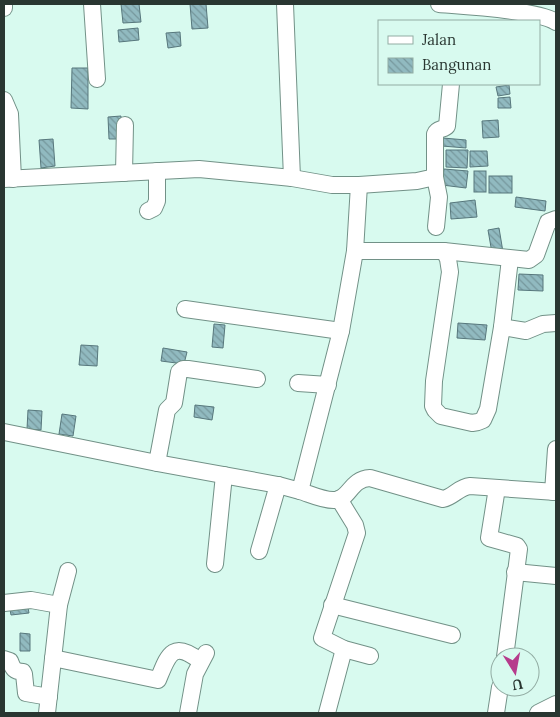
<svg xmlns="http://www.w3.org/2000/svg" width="560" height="717" font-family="Lora,serif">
<defs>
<pattern id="building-back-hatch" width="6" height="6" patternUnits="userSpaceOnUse" patternTransform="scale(1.25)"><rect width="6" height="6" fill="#91bac0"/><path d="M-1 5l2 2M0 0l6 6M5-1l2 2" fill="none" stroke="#76989d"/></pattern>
</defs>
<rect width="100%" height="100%" fill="#d8faef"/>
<g fill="url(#building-back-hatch)" stroke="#57777c">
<path d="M121,4H139L141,22L123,23Z"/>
<path d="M190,4H206L208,28L192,29Z"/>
<path d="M138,28L139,40L119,42L118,30Z"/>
<path d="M180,32L181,46L168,48L166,33Z"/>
<path d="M72,68H88V109L71,108Z"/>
<path d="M509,85L510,94L498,96L496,87Z"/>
<path d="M510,97L511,108H498V98Z"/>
<path d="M121,116V139H109L108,117Z"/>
<path d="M498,120L499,137L483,138L482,121Z"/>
<path d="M443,138L466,140V148L442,146Z"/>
<path d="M53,139L55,166L41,168L39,140Z"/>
<path d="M446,150H468L467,168L446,167Z"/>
<path d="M470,151H487L488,166L470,167Z"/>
<path d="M444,169L468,171L466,188L442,185Z"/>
<rect x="474" y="171" width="12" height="21"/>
<rect x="489" y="176" width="23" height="17"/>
<path d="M516,197L546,201L545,211L515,207Z"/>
<path d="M475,200L477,217L451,219L450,203Z"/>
<path d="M499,228L503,252L492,253L488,230Z"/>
<path d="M519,274L543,275V291L518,290Z"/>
<path d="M458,323L487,325L485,340L457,338Z"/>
<path d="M214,324L225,325L223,348L212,347Z"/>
<path d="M81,345L98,346L97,366L79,365Z"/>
<path d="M163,348L187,352L184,364L161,361Z"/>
<path d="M195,405L214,407L212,420L194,417Z"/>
<path d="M28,410L42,411L41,430L27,429Z"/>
<path d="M62,414L76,416L73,436L59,434Z"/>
<path d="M27,602L29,613L11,615L9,604Z"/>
<path d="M20,633L30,634V651H20Z"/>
</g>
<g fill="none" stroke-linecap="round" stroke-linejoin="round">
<defs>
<g id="minor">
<path d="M92,4L97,79"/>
<path d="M285,4L292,178"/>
<path d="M439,4C464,6 538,10 556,22"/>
<path d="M4,8V4"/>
<path d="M4,100L10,114L13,179"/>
<path d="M124,173L125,125"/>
<path d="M435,177L439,197L436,227"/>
<path d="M4,179L199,169L292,178L332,185H359L355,251L341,331L300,491L278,485L157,463L4,432"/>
<path d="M359,185L417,181L435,177V134C437,128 444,130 447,126L451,84"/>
<path d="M148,211L154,208L157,201V171"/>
<path d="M355,251H444L529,260L536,255L548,222L556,219"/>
<path d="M444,251L448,259L450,272L434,381L433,406L435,410L441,416L472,423L478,422L483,420L488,409L502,327L510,259"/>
<path d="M185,309L341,331"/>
<path d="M502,327L526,331L543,324L556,323"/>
<path d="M298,383L328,385"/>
<path d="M157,463L167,410L174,403L179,372L183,369H188L257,379"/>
<path d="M497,488L489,538L517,546L519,549L505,657"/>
<path d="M300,491C310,494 324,501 335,500C350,499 350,479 370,478L443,499C453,497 459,487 470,486L556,492"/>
<path d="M553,492L556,449"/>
<path d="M339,499L355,525L357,533L322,638L344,649L370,656"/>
<path d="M259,551L278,485"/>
<path d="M215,564L224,475"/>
<path d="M515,572L556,576"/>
<path d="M4,603L31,600L59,605"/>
<path d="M332,605L452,635"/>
<path d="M53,658L158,680C168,656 172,639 200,661"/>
<path d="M4,659L10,661C13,669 14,671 23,672L24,674L26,693L49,697"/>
<path d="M47,713L59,605L68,571"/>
<path d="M188,713L195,674L206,653"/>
<path d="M327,713L344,649"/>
<path d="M496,713L500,687"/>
<path d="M538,713L556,704"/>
</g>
</defs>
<use href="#minor" stroke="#729187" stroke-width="18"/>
<use href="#minor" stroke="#fff" stroke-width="16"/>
</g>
<rect width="560" height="717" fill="none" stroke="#293631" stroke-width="10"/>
<rect x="378" y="20" width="162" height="65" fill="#d8faef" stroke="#92aca3"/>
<rect x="388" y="36" width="25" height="8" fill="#ffffff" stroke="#92aca3"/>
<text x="422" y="45" font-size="15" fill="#293631">Jalan</text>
<rect x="388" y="58" width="25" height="15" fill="url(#building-back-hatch)" stroke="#92aca3"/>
<text x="422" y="70" font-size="15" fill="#293631">Bangunan</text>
<g transform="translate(515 672) rotate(169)"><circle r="24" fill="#d8faef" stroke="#92aca3"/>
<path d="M0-4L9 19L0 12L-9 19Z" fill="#b63b8c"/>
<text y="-8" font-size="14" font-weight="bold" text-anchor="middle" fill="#293631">U</text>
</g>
</svg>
